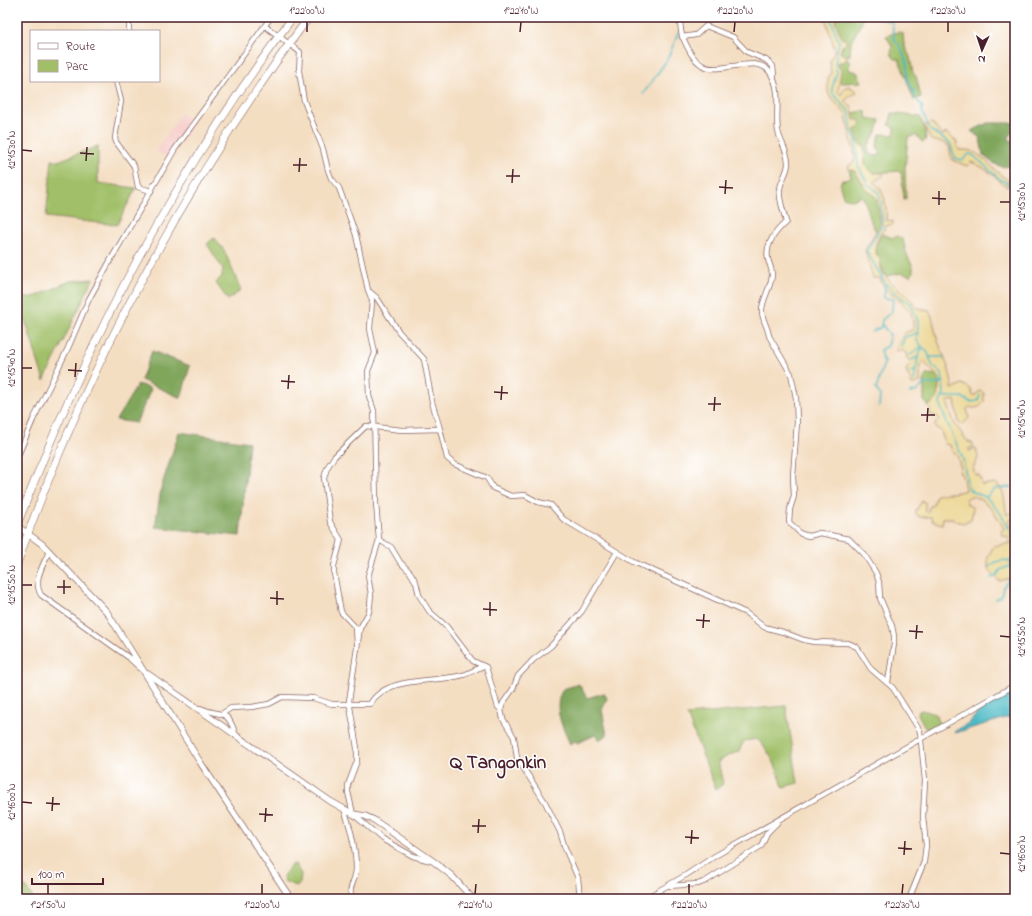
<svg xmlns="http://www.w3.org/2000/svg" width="1032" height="916" font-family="'Indie Flower',sans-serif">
<rect width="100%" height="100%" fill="#fff"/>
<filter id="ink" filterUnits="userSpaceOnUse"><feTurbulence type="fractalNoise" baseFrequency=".025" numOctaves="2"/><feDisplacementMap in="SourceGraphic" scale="8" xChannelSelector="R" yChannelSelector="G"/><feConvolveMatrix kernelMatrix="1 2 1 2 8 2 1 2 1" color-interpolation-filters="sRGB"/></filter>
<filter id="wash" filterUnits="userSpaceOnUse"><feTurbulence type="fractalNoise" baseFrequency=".012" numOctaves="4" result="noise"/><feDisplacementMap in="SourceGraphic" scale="16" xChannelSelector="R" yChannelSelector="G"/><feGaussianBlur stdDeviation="0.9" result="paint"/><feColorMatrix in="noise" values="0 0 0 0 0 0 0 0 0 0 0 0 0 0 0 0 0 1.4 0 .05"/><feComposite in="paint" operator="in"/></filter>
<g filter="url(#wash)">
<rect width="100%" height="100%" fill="#f4dec2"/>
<path fill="#f7d0cd" d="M181,114L194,123L169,159L156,151Z"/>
<g fill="#a0bf67" stroke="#756f49">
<path d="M838,17H862V22L851,42L850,55L844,56L840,54L846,39H842L835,21Z"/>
<path d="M898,32L903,33L904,45L910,57L913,73L916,76L921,97L914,100L899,59H895L891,54L892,46L886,36Z"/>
<path d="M847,59L850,62L849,70L857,72L862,82L842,83L839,81L840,70L837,62H842Z"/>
<path d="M863,111L866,112L867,118L880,120L877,132L868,146L869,154L876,156L881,154L877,146L880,134L894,135L895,128L889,125L892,113L920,117L925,129L926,140L922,142L916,135L908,138L905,168L906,199H904L901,171L873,173L865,165L864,146L859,144L854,129L853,113Z"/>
<path d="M98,146V183L136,188L117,225L46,217L52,160L58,161Z"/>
<path d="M849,169L855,171L867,190L874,195L877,199L881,223L877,232C868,222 869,207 862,196L853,200L843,197L840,186L841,181L851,177Z"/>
<path d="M881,234L893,238L897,236L903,240C905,245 905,252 908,257C911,264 916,268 911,276L901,273L887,276L884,273L875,249Z"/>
<path d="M214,238L224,250L241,290L228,300L216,283L222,276L223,269L207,244Z"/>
<path d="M93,279L44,381L24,316L17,299L37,296L70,281Z"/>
<path d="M927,374L938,375L940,379L937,399L929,406L924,401V379Z"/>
<path d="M786,706L798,783L783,787C778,770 771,752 757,739L744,741L739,751L718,761L723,784L716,790L687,715Z"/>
<path d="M922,710L937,715L939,723L930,729L925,728L918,714L919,711Z"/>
<path d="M295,864L301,874L300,883L297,887L284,881L283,876L291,865Z"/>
<path d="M17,876L34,899H17Z"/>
</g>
<g fill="#80a65c" stroke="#656244">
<path d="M988,123H1014L1015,131L1009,135V140L1015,141V178L1011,174V166C1000,169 992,163 983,155L980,138L971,131Z"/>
<path d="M152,351L190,366L181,398L141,380Z"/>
<path d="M138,384L151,389L136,423L116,420Z"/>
<path d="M179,432L249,442L240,536L155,527L161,488Z"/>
<path d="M579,684L587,698L604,693L607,698L602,710L607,735L599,740L595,735L578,743L575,741L570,744C562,726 552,707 563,689Z"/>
</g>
<g fill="#eeda9e" stroke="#9c7c64">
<path d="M825,17H838L835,21L842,39H846V44L842,46L840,53L847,56V59L842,62H837V64L841,70L838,92L841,95L844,88L849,86L857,92L845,100L852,108L854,120H860V127L854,130L859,144L864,146L865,165L873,173H883V176L874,182C885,191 887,206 886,220L893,221V224L886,226L876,242V254L880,259C881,262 880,266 881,268C885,283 913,296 916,308L929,310C934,320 934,328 937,338C942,354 952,371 952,389L962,384L971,389L973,396H975L979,391L984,393V402C979,408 976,409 969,407L967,409L969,418L962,425L959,423L955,400L947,402L954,423L968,442L972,443L974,447L969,448V451L976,448L978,458L973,468L975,475H979L982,485L996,483L1003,492L1007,515L1015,511V517L1009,521L1011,526L1015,530V577L999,581L988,569V556L994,546L1011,543L1007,536H1003L1001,531L1004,529C996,514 988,500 971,496L966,499L967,504L973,508L971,520L965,523L954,521L953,518H943L942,524L932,521L931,517H919L915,512L922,501L925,502V511L928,512L929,507L933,505L936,495C946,492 956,494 965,490L963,478L959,471L961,469L956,453L952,452L950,445L945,444L941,431L935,427L936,422L939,421L938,417L931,415L929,406L937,399L940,379L923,361L920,365V382L912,385L906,370L911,363L907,358L906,353L902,350L900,351L896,350L898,344L906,332L913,330C917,300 886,301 880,278H873L865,250L881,223L877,199L874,195L867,190L855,171L849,169L848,166L854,162L855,156L845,113L830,97L828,92V78L831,74L830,60L835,50Z"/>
<path d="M932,123L939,132L943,135L946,133L956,141L959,150C964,150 968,150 972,151C986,157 996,174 1010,181L1008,187C1001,184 999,179 993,175C987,170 979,165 971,162L967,166L952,160L949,146L944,143L931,140L924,126Z"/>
</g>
<path fill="#4bb9c5" stroke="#4a6c78" d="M1015,688V718L1009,717L955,733L954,732L970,722L981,709Z"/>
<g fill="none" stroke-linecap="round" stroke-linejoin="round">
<g stroke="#4bb9c5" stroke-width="1.5">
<path d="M830,17L839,42L835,62L837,72L832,88L833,94L849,111L852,132L856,141L858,166L868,184L878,192L880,197L883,224L868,248L867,252L885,283L897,295L911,304L918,321L917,341L928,353L932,365L942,374L944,394L940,402L941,408L963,459L968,487L971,491L986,497L1001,514L1014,538L1015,549"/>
<path d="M872,17L892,22L894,39L900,46L907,63V79L919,103L922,105V111L930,130L950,143L955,158L962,160L969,154L973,155L1000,179L1015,188"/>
<path d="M682,23L685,17"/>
<path d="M643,94L667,60L679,31"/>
<path d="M872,332L881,327L882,320L892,311L893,299L884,298L885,284"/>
<path d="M901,346L905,337L917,333"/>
<path d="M910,355L921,347"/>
<path d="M930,357H944"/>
<path d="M911,360L918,357"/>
<path d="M907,373L915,371"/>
<path d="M914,381L918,357L922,348"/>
<path d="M910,393L917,391L924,384H938L944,382"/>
<path d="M944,397H962L970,402L978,401L980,395"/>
<path d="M879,407L880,395L876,389C880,379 880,371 885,362L882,359L880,350L887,346L890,335L882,325"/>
<path d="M986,497L995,489L1012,487"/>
<path d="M989,567C995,561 1002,559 1010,561"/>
<path d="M991,578L998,574L1000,570L1010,566"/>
<path d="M996,599L1001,597L1003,587L1012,577L1010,561L1015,556"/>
</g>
</g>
</g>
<g filter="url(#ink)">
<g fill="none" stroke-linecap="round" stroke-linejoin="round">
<defs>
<g id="minor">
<path d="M679,17C681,23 680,32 683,38C688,48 692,59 702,65C718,77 758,51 771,74C782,91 775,112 778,131C780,141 788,152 788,163C788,173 781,179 780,189C778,198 784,212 786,222C776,231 765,245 768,259C769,264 772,268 772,274C772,285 763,298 762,309C761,319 768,326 769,336L791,374L796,398L797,422L793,476L794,496L790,509L789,522L801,534L809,536L820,533L849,539L864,554L876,573L879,582L880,598L892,626L894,636V644L888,682"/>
<path d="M265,26L300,52L299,71L304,101L323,149L328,170L331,178L339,188L356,235L368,290L372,300L370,329L375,353L368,371L369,396L374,411L376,503L379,540L368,576L371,594L370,605L369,612L360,628L349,701L357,748V761L348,785V792L353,814L382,839L413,856L431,861"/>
<path d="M129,31V22L133,17"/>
<path d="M682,37L696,35L706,26L733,37L747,52L766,60L773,66L774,76"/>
<path d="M116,81L121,101L115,138L116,142L134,166L138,187L151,191"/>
<path d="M370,292L377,298L399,332L424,359L432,402L440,429"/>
<path d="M17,458L33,420L68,348L89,299L110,261L175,149L271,17"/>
<path d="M379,540L391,547L400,562L410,572L416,582L419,595L429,611L447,627L473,661L486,667L498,707L501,710"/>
<path d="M49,551C44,565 32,580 41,595L128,657L140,668"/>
<path d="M357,644L356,628L341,612L334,573V566L341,540L330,522L324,478L327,468L334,457L366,426L402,430L440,429L447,458L454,464L487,478L493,488L511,496L525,495L538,502L551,505L563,519L634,562L746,613L764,627L783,632L804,640L814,642L848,643L857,647L871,669L893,688L920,731L925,780L923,817L926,845L924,862L909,899"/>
<path d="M200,708C223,718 227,707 236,736"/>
<path d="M223,713L231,708L252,707L269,704L282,697L313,698L332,704H370C386,675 436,683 463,675C470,673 476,669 483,666"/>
<path d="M344,809C351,829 356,847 356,869C356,880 347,888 352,899"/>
<path d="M668,886L698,884L706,881L761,846L767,833L777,823"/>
<path d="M580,899L578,878L565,848L560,832L545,802L517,758L514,737L503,719L501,710L503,703L513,689L518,676L533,660L551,646L582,611L617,552"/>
<path d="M644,899L686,875L715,856L1015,685"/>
</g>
<g id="tertiary">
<path d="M17,526L42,544L107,612L200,762L291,899"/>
<path d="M148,674L330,801L353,814L365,816L374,820L433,861L452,876L473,899"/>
</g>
<g id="trunk">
<path d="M17,525C37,474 57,424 80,375C135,253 212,124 293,17"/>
<path d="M17,564C85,369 185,182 309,17"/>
</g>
</defs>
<use href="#minor" stroke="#866260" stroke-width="6"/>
<use href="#tertiary" stroke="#866260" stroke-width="7"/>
<use href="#trunk" stroke="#866260" stroke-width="8"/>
<use href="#minor" stroke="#fff" stroke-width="4.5"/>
<use href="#tertiary" stroke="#fff" stroke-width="5.5"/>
<use href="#trunk" stroke="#fff" stroke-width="7"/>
</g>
</g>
<path fill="none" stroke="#4a1f2b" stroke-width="1.5" d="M307,32V22M520,32L521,22M734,32L735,22M948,32V22M22,150L32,151M80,153L94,154M86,161L87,147M293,165H307M299,172L300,158M506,176H520M512,183L513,169M719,187L733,188M725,194L726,180M932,198L946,199M1000,202H1010M939,205V191M22,368H32M68,370L82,371M75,377L76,363M281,381L295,382M288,389L289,375M494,392L508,393M501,400L502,386M708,404H721M714,411L715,397M921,415H935M1000,419H1010M927,422L928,408M22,585H32M57,587H71M64,594V580M270,598L284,599M277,605V591M483,609L497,610M490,616V602M696,620L710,621M703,628L704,614M909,631L923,632M1000,636L1010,637M916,639L917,625M22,802L32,803M46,803L60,804M52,811L53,797M259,814L273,815M265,822L266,808M472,826H486M478,833L479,819M685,837L699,838M691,844L692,830M898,848L912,849M1000,853L1010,854M904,855L905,841M48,894V884M262,894V884M475,894L476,884M689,894V884M902,894L903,884"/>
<g text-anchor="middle" stroke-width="3" stroke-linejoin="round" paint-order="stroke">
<g font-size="19" font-weight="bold" fill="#4a1f2b" stroke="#fff">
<text x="498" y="768">Q Tangonkin</text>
</g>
</g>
<rect width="1032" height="916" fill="none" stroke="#fff" stroke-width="44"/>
<rect x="30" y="30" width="130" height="52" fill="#ffffff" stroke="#b7a5aa"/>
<rect x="38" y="43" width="20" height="6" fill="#ffffff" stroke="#b7a5aa"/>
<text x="66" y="50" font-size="12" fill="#4a1f2b">Route</text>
<rect x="38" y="60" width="20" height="12" fill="#a0bf67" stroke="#b7a5aa"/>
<text x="66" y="70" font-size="12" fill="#4a1f2b">Parc</text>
<g transform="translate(982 50) rotate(183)" stroke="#ffffff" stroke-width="3" paint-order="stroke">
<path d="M0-3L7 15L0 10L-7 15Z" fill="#4a1f2b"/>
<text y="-6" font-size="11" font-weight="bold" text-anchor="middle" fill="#4a1f2b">N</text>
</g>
<path d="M32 878v6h71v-6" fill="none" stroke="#4a1f2b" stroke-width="2"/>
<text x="38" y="878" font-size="12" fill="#4a1f2b" stroke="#ffffff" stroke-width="3" paint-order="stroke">100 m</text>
<rect x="22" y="22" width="988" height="872" fill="none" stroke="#4a1f2b" stroke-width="1.5"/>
<g font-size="10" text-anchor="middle" fill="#4a1f2b">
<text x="307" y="14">1°22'00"W</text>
<text x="521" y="14">1°22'10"W</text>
<text x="735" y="14">1°22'20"W</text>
<text x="948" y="14">1°22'30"W</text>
<text transform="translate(11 150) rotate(-90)" y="4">12°15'30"N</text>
<text transform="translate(1021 202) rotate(-90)" y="4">12°15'30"N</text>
<text transform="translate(11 368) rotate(-90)" y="4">12°15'40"N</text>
<text transform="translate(1021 419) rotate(-90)" y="4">12°15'40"N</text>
<text transform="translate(11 585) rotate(-90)" y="4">12°15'50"N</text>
<text transform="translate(1021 637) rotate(-90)" y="4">12°15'50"N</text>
<text transform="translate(11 802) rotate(-90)" y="4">12°16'00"N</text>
<text transform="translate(1021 854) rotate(-90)" y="4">12°16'00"N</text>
<text x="48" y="908">1°21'50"W</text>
<text x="262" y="908">1°22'00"W</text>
<text x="475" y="908">1°22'10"W</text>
<text x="689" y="908">1°22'20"W</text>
<text x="902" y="908">1°22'30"W</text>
</g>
</svg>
